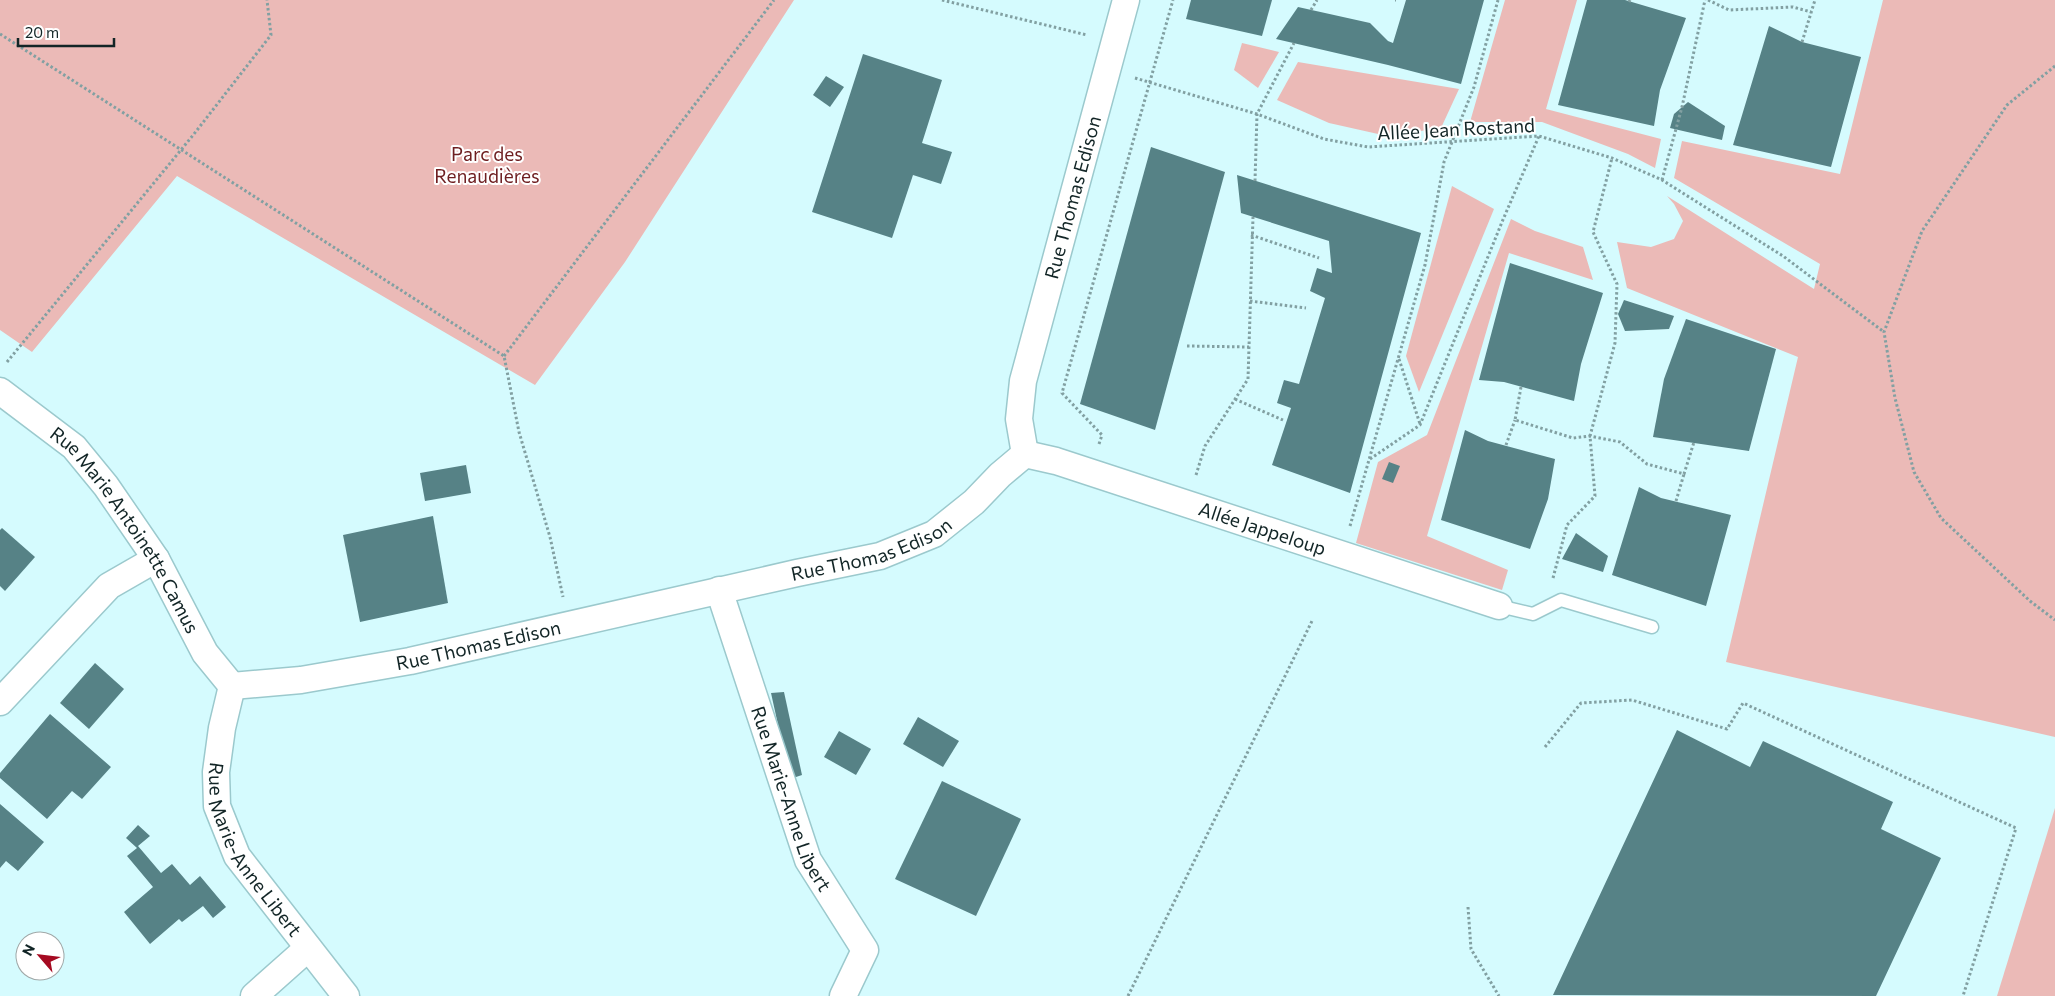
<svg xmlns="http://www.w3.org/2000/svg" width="2055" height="996" font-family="Commissioner,sans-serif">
<rect width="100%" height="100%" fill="#d5fbfe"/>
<g fill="#ebbab7">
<path d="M0,0H794L625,262L535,385L177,176L32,352L0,330Z"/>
<path d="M1505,0H1577L1546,109L1661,139L1655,168L1628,154L1542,122H1470Z"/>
<path d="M1883,0H2055V737L1726,662L1798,357L1627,288L1617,242L1651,247L1674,239L1683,221L1674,204L1667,196L1814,289L1820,264L1674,178L1682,141L1840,174Z"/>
<path d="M1242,43L1279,52L1258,88L1234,70Z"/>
<path d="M1298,62L1459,89L1441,128L1387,136L1329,123L1277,100Z"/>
<path d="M1452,186L1494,209L1419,392L1406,356Z"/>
<path d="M1511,219L1535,231L1583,247L1593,280L1509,253L1427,536L1508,570L1502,590L1356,543L1378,462L1427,435Z"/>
<path d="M2055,808V996H1997Z"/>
</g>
<g fill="#568286">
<path d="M1191,0H1272L1262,36L1186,19Z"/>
<path d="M1406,0H1484L1461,84L1388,65L1276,39L1298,7L1370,23L1388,41L1393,43Z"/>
<path d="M1587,0H1625L1686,18L1660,90L1654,126L1558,105Z"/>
<path d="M1769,26L1802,42L1861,57L1831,167L1733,145Z"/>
<path d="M863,54L942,80L922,143L952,152L941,184L913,175L892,238L812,212Z"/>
<path d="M826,76L844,87L830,107L813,95Z"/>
<path d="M1688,102L1725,126L1722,140L1670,128L1674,114Z"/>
<path d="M1151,147L1225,172L1155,430L1080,404Z"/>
<path d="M1237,175L1421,233L1350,493L1272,465L1291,408L1277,403L1284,380L1299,384L1325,298L1310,291L1317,268L1332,273L1329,241L1241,213Z"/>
<path d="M1510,263L1603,293L1581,364L1574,401L1504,382L1479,380Z"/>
<path d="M1624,300L1674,316L1669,329L1625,331L1618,314Z"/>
<path d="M1686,319L1776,349L1749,451L1653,437L1664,379Z"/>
<path d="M1465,430L1488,441L1555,459L1548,499L1530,549L1441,520Z"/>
<path d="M1389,462L1400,466L1393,483L1382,479Z"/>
<path d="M466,465L471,493L425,501L420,473Z"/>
<path d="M1639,487L1661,498L1731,515L1706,606L1612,575Z"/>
<path d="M433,516L448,603L360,622L343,535Z"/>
<path d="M2,528L35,557L5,591L0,586V530Z"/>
<path d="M1576,533L1608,556L1603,572L1562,559Z"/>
<path d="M95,663L124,689L89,729L60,703Z"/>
<path d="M784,692L802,775L790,779L771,693Z"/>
<path d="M50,714L111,767L82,799L72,791L47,819L0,778V773Z"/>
<path d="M918,717L959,741L943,767L903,744Z"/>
<path d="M1677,730L1750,767L1763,741L1893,802L1881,829L1941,858L1876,996L1553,995Z"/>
<path d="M839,731L871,749L856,775L824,757Z"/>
<path d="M942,781L1021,819L976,916L895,879Z"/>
<path d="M0,804L44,842L18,871L6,861L0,868Z"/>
<path d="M138,825L150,836L138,846L161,873L172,864L190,885L200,876L226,907L213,918L203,906L182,922L179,919L150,944L124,912L153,887L127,856L137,848L126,838Z"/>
</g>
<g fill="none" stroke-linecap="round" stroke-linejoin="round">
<defs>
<path id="service" d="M1499,606L1533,614L1561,600L1652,627"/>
<g id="minor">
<path id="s1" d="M0,391L74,447L106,486L156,559L205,653L232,686"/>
<path id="s2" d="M1025,454L1056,461L1499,606"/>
<path id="s3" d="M1025,454L1019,419L1023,381L1126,0"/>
<path id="s4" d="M719,590L808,860L865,950L843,996"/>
<path id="s5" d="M232,686L301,680L410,661L797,573L880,556L934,534L974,502L1000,475L1025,454"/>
<path id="s6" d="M232,686L222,728L216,772L217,806L237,856L346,996"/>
<path d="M0,702L109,586L156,559"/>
<path d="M254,996L308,948"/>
</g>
</defs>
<use href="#service" stroke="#9bc9cd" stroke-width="15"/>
<use href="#minor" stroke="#9bc9cd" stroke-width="29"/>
<g stroke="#82a0a2" stroke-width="3" stroke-dasharray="2.5 2.5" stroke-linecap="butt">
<path d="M942,0L1087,35"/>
<path d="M1395,0H1396"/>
<path d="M1708,0L1729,10L1793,7L1811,12"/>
<path d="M1629,2L1630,0"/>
<path d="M1311,10L1317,0"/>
<path d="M0,34L504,356L519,432L550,537L563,597"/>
<path d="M1802,42L1815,0"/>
<path d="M2055,66L2007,105L1922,231L1884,332L1895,398L1914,472L1941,518L2030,601L2055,620"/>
<path d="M1135,78L1257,114L1324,139L1368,147L1539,136L1612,158L1662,180L1783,256L1884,332"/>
<path d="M1662,180L1682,107L1705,0"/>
<path d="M1255,181L1257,114L1294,43"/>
<path d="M1251,235L1319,258"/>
<path d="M1250,301L1306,308"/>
<path d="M1187,346L1249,347"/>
<path d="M504,356L774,0"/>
<path d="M1399,359L1420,424"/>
<path d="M7,362L194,134L271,35L267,0"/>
<path d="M1521,387L1515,420L1573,438L1590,436L1620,442L1647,464L1684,474L1694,442"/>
<path d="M1235,399L1283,420"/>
<path d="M1099,444L1102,435L1062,393L1173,0"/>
<path d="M1506,445L1515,420"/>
<path d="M1370,459L1420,425L1502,222L1539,136"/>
<path d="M1196,475L1205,446L1248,379L1253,217"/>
<path d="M1676,501L1684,474"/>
<path d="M1350,526L1425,265L1444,162L1474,87L1498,0"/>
<path d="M1553,578L1567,525L1595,496L1590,436L1615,343L1617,284L1593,232L1612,158"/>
<path d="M1545,747L1581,703L1632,700L1727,729L1743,703L2016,828L1963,996"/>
<path d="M1468,907L1471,949L1499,996"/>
<path d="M1128,996L1313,619"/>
</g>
<use href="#service" stroke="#fff" stroke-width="12"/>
<use href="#minor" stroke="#fff" stroke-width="26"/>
</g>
<g text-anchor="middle" stroke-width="4" stroke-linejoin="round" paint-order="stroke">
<g font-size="19" fill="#122526" stroke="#fff">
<text transform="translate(1456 129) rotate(-3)" y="7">Allée Jean Rostand</text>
<text dy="7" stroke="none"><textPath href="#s3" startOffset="264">Rue Thomas Edison</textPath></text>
<text dy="7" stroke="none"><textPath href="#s2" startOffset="249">Allée Jappeloup</textPath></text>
<text dy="7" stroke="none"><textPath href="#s1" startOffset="190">Rue Marie Antoinette Camus</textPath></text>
<text dy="7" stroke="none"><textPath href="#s5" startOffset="655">Rue Thomas Edison</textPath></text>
<text dy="7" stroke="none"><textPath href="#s5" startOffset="250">Rue Thomas Edison</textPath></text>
<text dy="7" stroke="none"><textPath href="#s4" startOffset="221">Rue Marie-Anne Libert</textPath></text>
<text dy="7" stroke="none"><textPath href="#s6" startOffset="176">Rue Marie-Anne Libert</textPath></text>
</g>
<g font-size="19" fill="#6e1e20" stroke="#fff">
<text x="487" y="161">Parc des<tspan x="487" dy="22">Renaudières</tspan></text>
</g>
</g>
<g transform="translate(40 956) rotate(298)"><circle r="24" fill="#ffffff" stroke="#a0a8a8"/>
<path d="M0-4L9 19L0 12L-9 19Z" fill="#a50a21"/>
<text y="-8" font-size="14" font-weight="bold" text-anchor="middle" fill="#122526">N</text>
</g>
<path d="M18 38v8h96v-8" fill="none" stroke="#122526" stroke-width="2.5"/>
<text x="25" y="38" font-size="15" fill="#122526" stroke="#ffffff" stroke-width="4" paint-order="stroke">20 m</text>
</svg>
